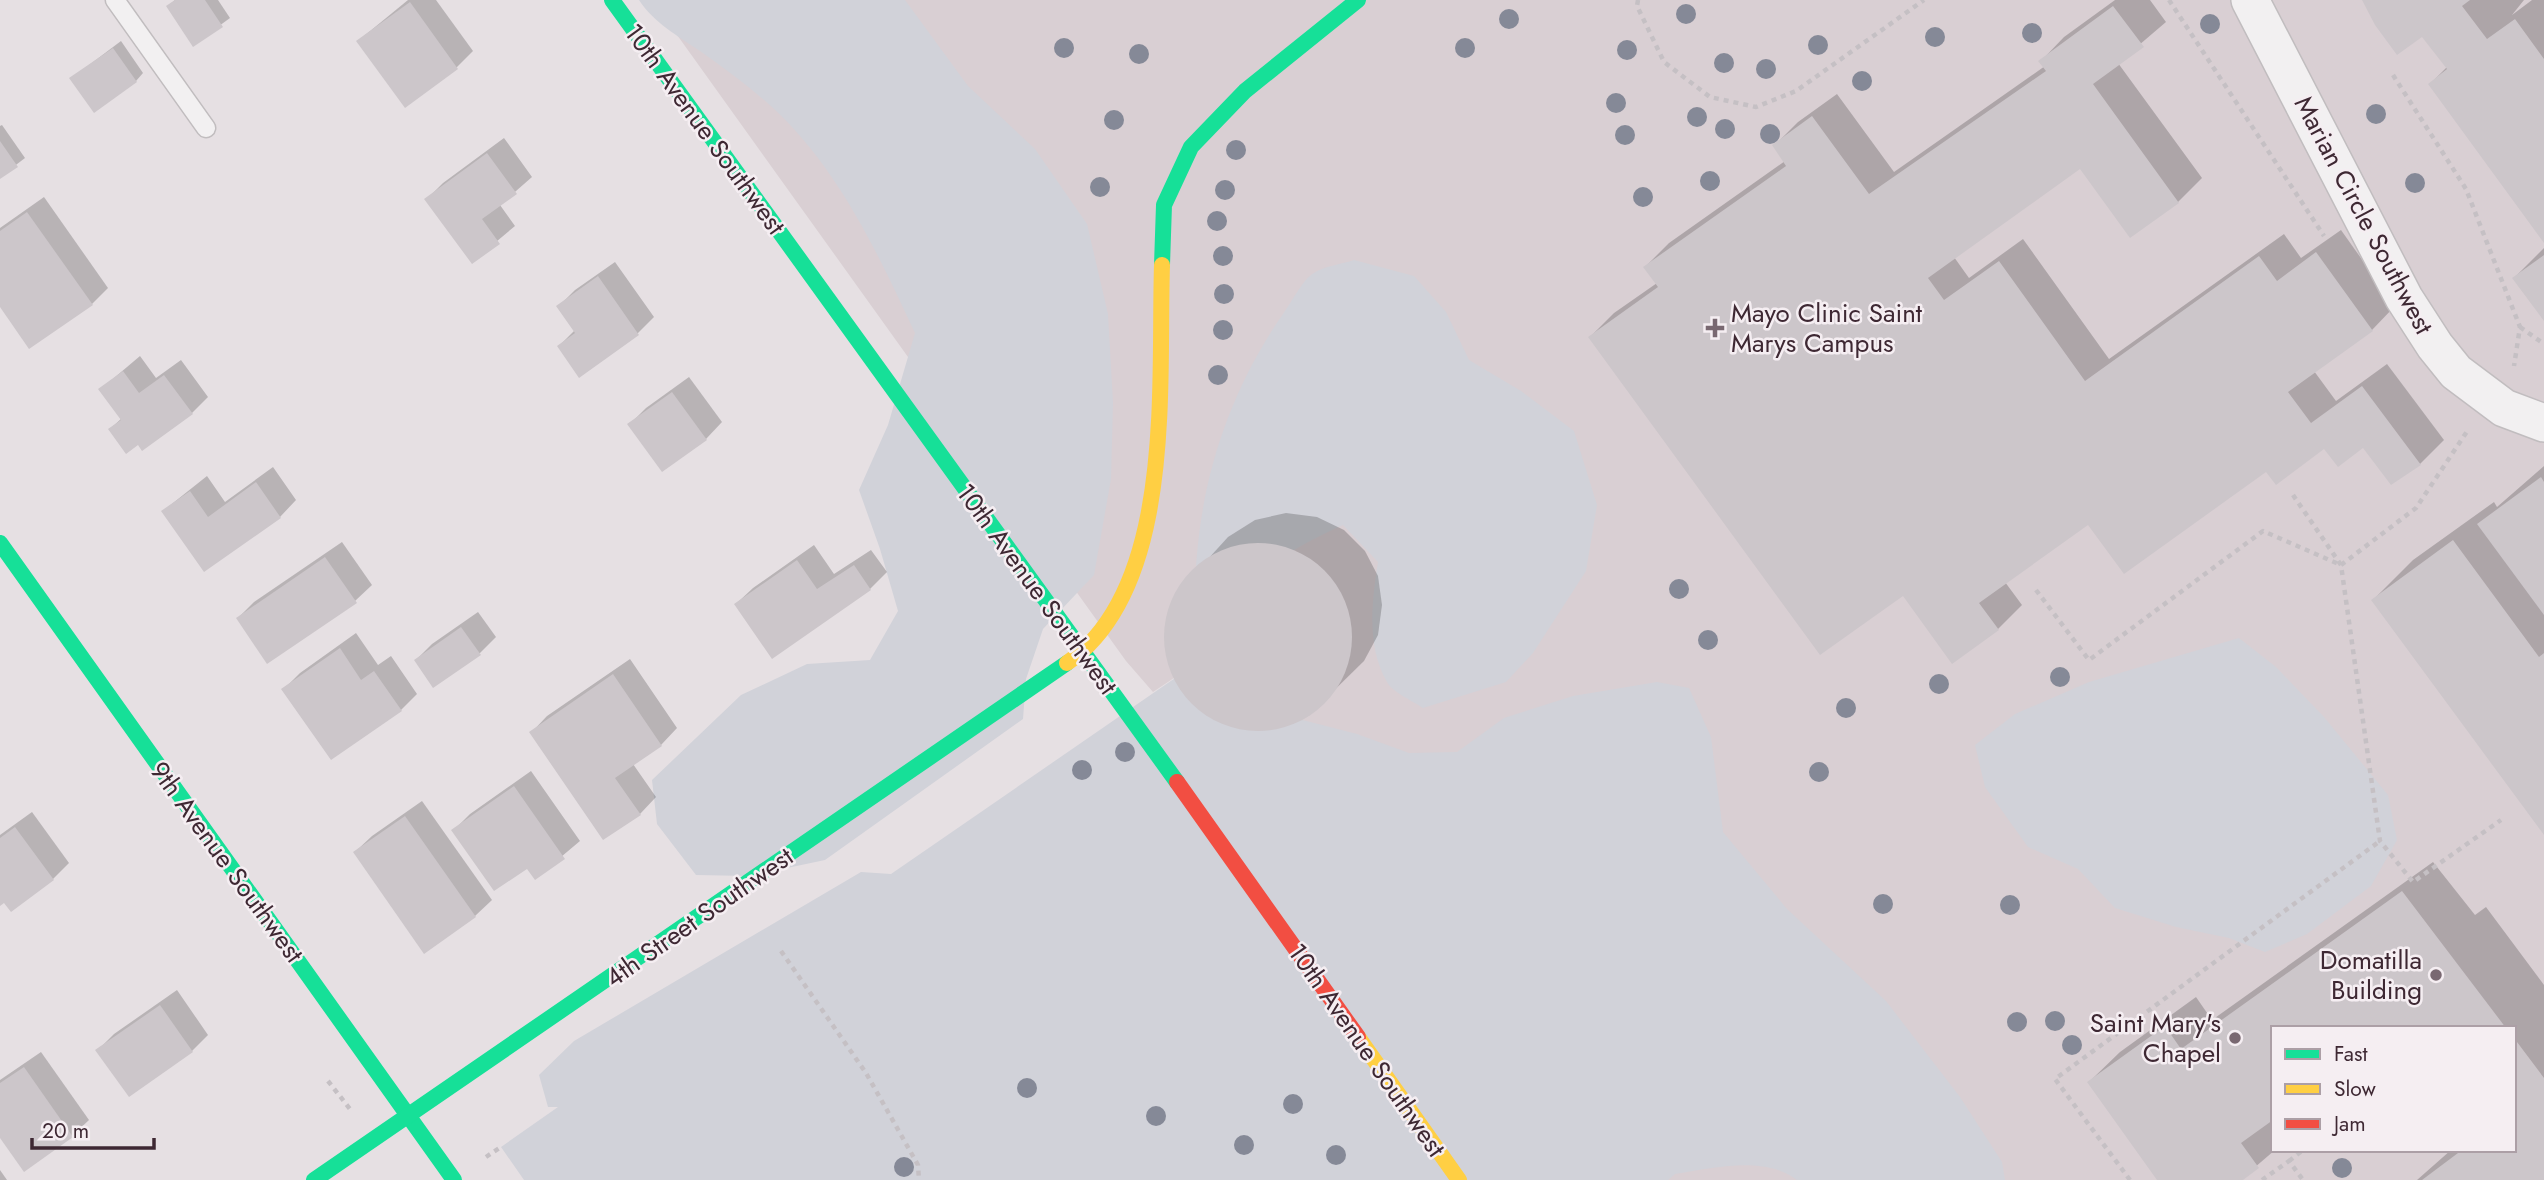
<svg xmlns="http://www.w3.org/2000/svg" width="2544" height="1180" font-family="Jost,sans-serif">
<rect width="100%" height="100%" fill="#e6e0e3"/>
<path fill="#d9cfd3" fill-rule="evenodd" d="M652,0H2544V1180H1578L1207,656L1153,692L1126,661ZM2273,1028H2514V1150H2273Z"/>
<g fill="#d1d2d9">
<path d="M639,0H905L968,86L1035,149L1087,224L1108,314L1113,403L1111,479L1094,575L1043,629L1026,679L1023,719L825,860L749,876L696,875L657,824L652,780L741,695L807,664L870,660L898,611L880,549L859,490L888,425L915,333C877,252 839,169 772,107C749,86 725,69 700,51C678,36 654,23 639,0Z"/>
<path d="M1354,260L1414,276L1446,312L1469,360L1521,391L1574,431L1597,505L1586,571L1533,653L1506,682L1423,708C1413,701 1392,692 1387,682C1366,646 1372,600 1378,562L1343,525C1287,551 1267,563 1231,614L1195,600C1195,496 1225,396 1285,311C1293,300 1303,279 1314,273C1325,266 1342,264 1354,260Z"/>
<path d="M2239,638L2276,667L2324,717L2388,795L2397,840L2371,886L2307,934L2265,952L2229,938L2176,927L2115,908L2078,869L2028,847L1985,787L1975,745L2015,714L2089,682Z"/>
<path d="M1207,656L1230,689L1240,687L1237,697L1253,721L1287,716L1357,734L1409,753L1457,752L1504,718L1573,696L1657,682L1689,688L1711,737L1723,832L1787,909L1886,1001L1960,1097L2002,1162L2005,1180H1797C1765,1155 1712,1168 1675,1174L1668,1180H524L501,1147L558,1107H548L539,1075L574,1041L861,872L891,874Z"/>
</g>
<g fill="#0003">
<path d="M175,0H218L230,18L193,45L168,6Z"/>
<path d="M408,0H436L473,51L457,67L405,105L358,41Z"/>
<path d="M2115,0H2150L2166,22L2118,63L2202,178L2178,202L2131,236L2080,166L1954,257L1969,278L2023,239L2109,359L2284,234L2301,258L2341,230L2395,306L2372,330L2314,371L2336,401L2387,364L2444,440L2420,464L2363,446L2325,447L2267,469L2088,523L2005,582L2022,605L1998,629L1953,662L1903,594L1590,337L1614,313L1657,283L1645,267L1669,243L1785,161L1774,146L1798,122L1837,94L1894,172L2045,66L2041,61L2064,37Z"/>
<path d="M2364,0H2524L2512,15L2532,0H2544V240L2430,84L2447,67L2423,35Z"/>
<path d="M121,41L143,73L136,81L72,78Z"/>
<path d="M2,125L25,158L0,177V126Z"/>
<path d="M504,138L532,177L500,205L515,226L472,262L427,199L443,183Z"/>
<path d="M44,197L108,288L92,304H0V228Z"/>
<path d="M2544,248V318L2514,278Z"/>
<path d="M615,262L654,317L638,333L579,375L559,346L575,330L559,306L575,290Z"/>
<path d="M140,356L156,378L181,360L208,397L192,413L139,443L110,429L122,418L101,389Z"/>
<path d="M689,377L722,422L706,439L630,424L646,408Z"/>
<path d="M2544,466V831L2373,600L2413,560L2494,502L2497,507Z"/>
<path d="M273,467L296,500L280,517L205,570L163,511L207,476L225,502Z"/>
<path d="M1286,513L1317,517L1344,530L1365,551L1378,576L1382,605L1378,635L1364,661L1311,713L1285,726L1256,730L1226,724L1199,709L1179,684L1167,655V623L1177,593L1228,537L1255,520Z"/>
<path d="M342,542L372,585L355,601L238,618L254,602Z"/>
<path d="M814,545L834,574L871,550L887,572L870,589L773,656L736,604L753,588Z"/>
<path d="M478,612L496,637L480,653L416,660L432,644Z"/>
<path d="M356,633L378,665L391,656L417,694L401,710L284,689L300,673Z"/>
<path d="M630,659L677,728L661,745L633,764L656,797L640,814L531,733L547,716Z"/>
<path d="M531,771L580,841L536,878L528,866L454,830L470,814Z"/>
<path d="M422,801L492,900L475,916L355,852L372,836Z"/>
<path d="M32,812L69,863L53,879L0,904V835Z"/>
<path d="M2433,862L2475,915L2486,907L2544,985V1180H2417L2451,1150H2514V1028H2273L2275,1150L2240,1180H2160L2089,1082L2120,1052L2196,997L2212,1020Z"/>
<path d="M177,990L208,1035L192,1051L98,1050L114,1034Z"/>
<path d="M41,1052L89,1120L72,1136L24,1169L0,1135V1080Z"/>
<path d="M0,1170L7,1180H0Z"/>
</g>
<g fill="#ccc6ca">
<path d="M175,0H205L223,27L193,47L166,6Z"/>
<path d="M2362,0H2470L2462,6L2487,39L2515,19L2544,59V243L2428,84L2447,69L2422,37L2397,55L2375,25Z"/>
<path d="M410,2L458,69L405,108L356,41Z"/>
<path d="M2113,6L2144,47L2093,84L2179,203L2130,238L2080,169L1928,278L1944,300L1999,261L2085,381L2259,256L2277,281L2316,252L2373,331L2288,392L2311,423L2362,386L2421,465L2391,485L2363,448L2338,467L2324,449L2276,485L2266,472L2124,574L2088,525L1979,603L1999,630L1952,664L1903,596L1820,655L1588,337L1658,287L1643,267L1786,166L1772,145L1812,116L1869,194L2046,71L2038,61Z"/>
<path d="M113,48L137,82L94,113L69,78Z"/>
<path d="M0,141L18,167L0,179Z"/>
<path d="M487,153L517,194L482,219L500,244L472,264L424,199Z"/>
<path d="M27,212L93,305L29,349L0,307V231Z"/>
<path d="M2544,255V321L2512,278Z"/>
<path d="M598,276L639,335L579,378L557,346L575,333L556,306Z"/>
<path d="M123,371L139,393L164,375L193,414L142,451L138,445L126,454L108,429L121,420L98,389Z"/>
<path d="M672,392L707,440L662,472L627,424Z"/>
<path d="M2541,477L2544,482V615L2477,524Z"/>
<path d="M256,482L281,518L204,572L161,511L190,491L208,517Z"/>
<path d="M2453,540L2539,657L2544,653V835L2371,600Z"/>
<circle cx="1258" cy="637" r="94"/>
<path d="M325,557L357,603L267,664L236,618Z"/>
<path d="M797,560L817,589L854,565L871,590L772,659L734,604Z"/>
<path d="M461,627L481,655L433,688L414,660Z"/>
<path d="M340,648L361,680L374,671L402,711L331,760L281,689Z"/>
<path d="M613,674L662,746L615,778L641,815L603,840L529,732Z"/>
<path d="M514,786L565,859L535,880L527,869L494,891L451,830Z"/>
<path d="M405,816L476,917L424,954L353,852Z"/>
<path d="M15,827L54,880L11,912L4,903L0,906V838Z"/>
<path d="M2402,891L2506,1028H2273V1120L2241,1143L2259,1168L2243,1180H2157L2087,1082L2165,1026L2181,1049Z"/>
<path d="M160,1005L193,1052L129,1097L95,1050Z"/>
<path d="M2514,1038L2544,1078V1180H2422L2462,1150H2514Z"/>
<path d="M24,1067L73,1137L24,1172L0,1138V1083Z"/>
</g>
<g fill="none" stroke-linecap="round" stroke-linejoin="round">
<defs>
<path id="lane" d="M115,0L206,128"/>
<path id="street" d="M2250,0L2404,298L2435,346L2456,372L2504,408L2544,423"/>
</defs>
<use href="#lane" stroke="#c1bdbf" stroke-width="21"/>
<use href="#street" stroke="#c1bdbf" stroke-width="40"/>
<g stroke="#c5c0c4" stroke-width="4.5" stroke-dasharray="5 5" stroke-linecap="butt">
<path d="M1638,0L1637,6L1664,62L1710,97L1756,107L1796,91L1924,0"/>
<path d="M2169,0L2324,236"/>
<path d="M2393,75L2466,189L2520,327L2514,366"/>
<path d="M2520,327L2544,344"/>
<path d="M2293,495L2341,565L2380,841L2413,882L2501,820"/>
<path d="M2341,565L2416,508L2468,430"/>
<path d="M2036,590L2089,660L2263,531L2341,565"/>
<path d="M781,951L866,1073L918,1165L919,1180"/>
<path d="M328,1081L350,1109"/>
<path d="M486,1157L501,1147"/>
<path d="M2289,1161L2303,1150"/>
<path d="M2130,1180L2055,1079L2380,841"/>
<path d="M2262,1180L2289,1161L2303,1180"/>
</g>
<use href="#lane" stroke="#f2f0f1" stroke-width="18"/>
<use href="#street" stroke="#f2f0f1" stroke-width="37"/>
<g stroke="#16e098" stroke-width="16">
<path d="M612,0L1177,782"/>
<path d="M1162,265L1164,205L1191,147L1245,91L1358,0"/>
<path d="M0,543L454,1180"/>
<path d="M314,1180L1067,663"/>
</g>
<g stroke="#ffcf43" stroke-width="16">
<path d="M1067,663C1176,588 1158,383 1162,265"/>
<path d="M1358,1037L1459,1180"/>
</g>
<path stroke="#f24e42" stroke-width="16" d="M1177,782L1358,1037"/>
</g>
<g fill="#858997">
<circle cx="1686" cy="14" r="10"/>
<circle cx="1509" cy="19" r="10"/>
<circle cx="2210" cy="24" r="10"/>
<circle cx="2032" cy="33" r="10"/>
<circle cx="1935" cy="37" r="10"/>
<circle cx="1818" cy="45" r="10"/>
<circle cx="1064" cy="48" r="10"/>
<circle cx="1465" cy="48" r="10"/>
<circle cx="1627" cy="50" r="10"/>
<circle cx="1139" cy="54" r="10"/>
<circle cx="1724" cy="63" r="10"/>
<circle cx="1766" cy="69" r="10"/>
<circle cx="1862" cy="81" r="10"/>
<circle cx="1616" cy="103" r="10"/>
<circle cx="2376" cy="114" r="10"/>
<circle cx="1697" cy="117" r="10"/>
<circle cx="1114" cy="120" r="10"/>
<circle cx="1725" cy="129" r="10"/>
<circle cx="1770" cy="134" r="10"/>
<circle cx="1625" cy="135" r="10"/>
<circle cx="1236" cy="150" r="10"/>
<circle cx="1710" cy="181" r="10"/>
<circle cx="2415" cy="183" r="10"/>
<circle cx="1100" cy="187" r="10"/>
<circle cx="1225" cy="190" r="10"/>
<circle cx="1643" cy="197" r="10"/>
<circle cx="1217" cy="221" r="10"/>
<circle cx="1223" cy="256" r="10"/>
<circle cx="1224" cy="294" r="10"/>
<circle cx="1223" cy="330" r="10"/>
<circle cx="1218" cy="375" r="10"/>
<circle cx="1679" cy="589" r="10"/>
<circle cx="1708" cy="640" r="10"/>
<circle cx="2060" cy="677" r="10"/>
<circle cx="1939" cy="684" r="10"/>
<circle cx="1846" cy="708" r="10"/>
<circle cx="1125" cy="752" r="10"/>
<circle cx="1082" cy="770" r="10"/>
<circle cx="1819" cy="772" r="10"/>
<circle cx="1883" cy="904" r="10"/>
<circle cx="2010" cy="905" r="10"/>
<circle cx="2055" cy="1021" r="10"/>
<circle cx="2017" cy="1022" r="10"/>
<circle cx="2072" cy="1045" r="10"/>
<circle cx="1027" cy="1088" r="10"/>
<circle cx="1293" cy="1104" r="10"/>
<circle cx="1156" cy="1116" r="10"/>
<circle cx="1244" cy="1145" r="10"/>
<circle cx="1336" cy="1155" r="10"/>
<circle cx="904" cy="1167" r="10"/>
<circle cx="2342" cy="1168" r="10"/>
</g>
<g fill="#796871" stroke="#f5eef2" stroke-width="2.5">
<path d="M1711.5 317.5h7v7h7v7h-7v7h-7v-7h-7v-7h7z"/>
<circle cx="2436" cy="975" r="7"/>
<circle cx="2235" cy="1038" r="7"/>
</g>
<g text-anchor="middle" stroke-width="5" stroke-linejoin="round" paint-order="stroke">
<g font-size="26" fill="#3e2833" stroke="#f5eef2">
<text transform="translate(705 129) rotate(54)" y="9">10th Avenue Southwest</text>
<text transform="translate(2364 215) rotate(62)" y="9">Marian Circle Southwest</text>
<text transform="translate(1037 589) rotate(54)" y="9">10th Avenue Southwest</text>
<text transform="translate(227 862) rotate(54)" y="9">9th Avenue Southwest</text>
<text transform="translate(699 917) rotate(-35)" y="9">4th Street Southwest</text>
<text transform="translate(1367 1050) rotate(55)" y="9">10th Avenue Southwest</text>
</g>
<g font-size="26" fill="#3e2833" stroke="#f5eef2" text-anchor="end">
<text x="1731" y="322" text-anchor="start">Mayo Clinic Saint<tspan x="1731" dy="30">Marys Campus</tspan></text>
<text x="2422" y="969">Domatilla<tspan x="2422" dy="30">Building</tspan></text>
<text x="2221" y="1032">Saint Mary's<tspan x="2221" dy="30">Chapel</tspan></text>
</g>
</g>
<rect x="2271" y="1026" width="245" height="126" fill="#f5eef2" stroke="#ac9fa6" stroke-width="2"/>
<rect x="2285" y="1049" width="35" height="10" fill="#16e098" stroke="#ac9fa6" stroke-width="2"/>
<text x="2334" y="1061" font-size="21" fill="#3e2833">Fast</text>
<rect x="2285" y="1084" width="35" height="10" fill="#ffcf43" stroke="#ac9fa6" stroke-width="2"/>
<text x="2334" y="1096" font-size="21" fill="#3e2833">Slow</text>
<rect x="2285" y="1119" width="35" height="10" fill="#f24e42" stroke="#ac9fa6" stroke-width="2"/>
<text x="2334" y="1131" font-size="21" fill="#3e2833">Jam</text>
<path d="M32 1138v10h122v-10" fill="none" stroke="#3e2833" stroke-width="3.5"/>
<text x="42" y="1138" font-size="21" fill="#3e2833" stroke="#f5eef2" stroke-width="5" paint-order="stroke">20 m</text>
</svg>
